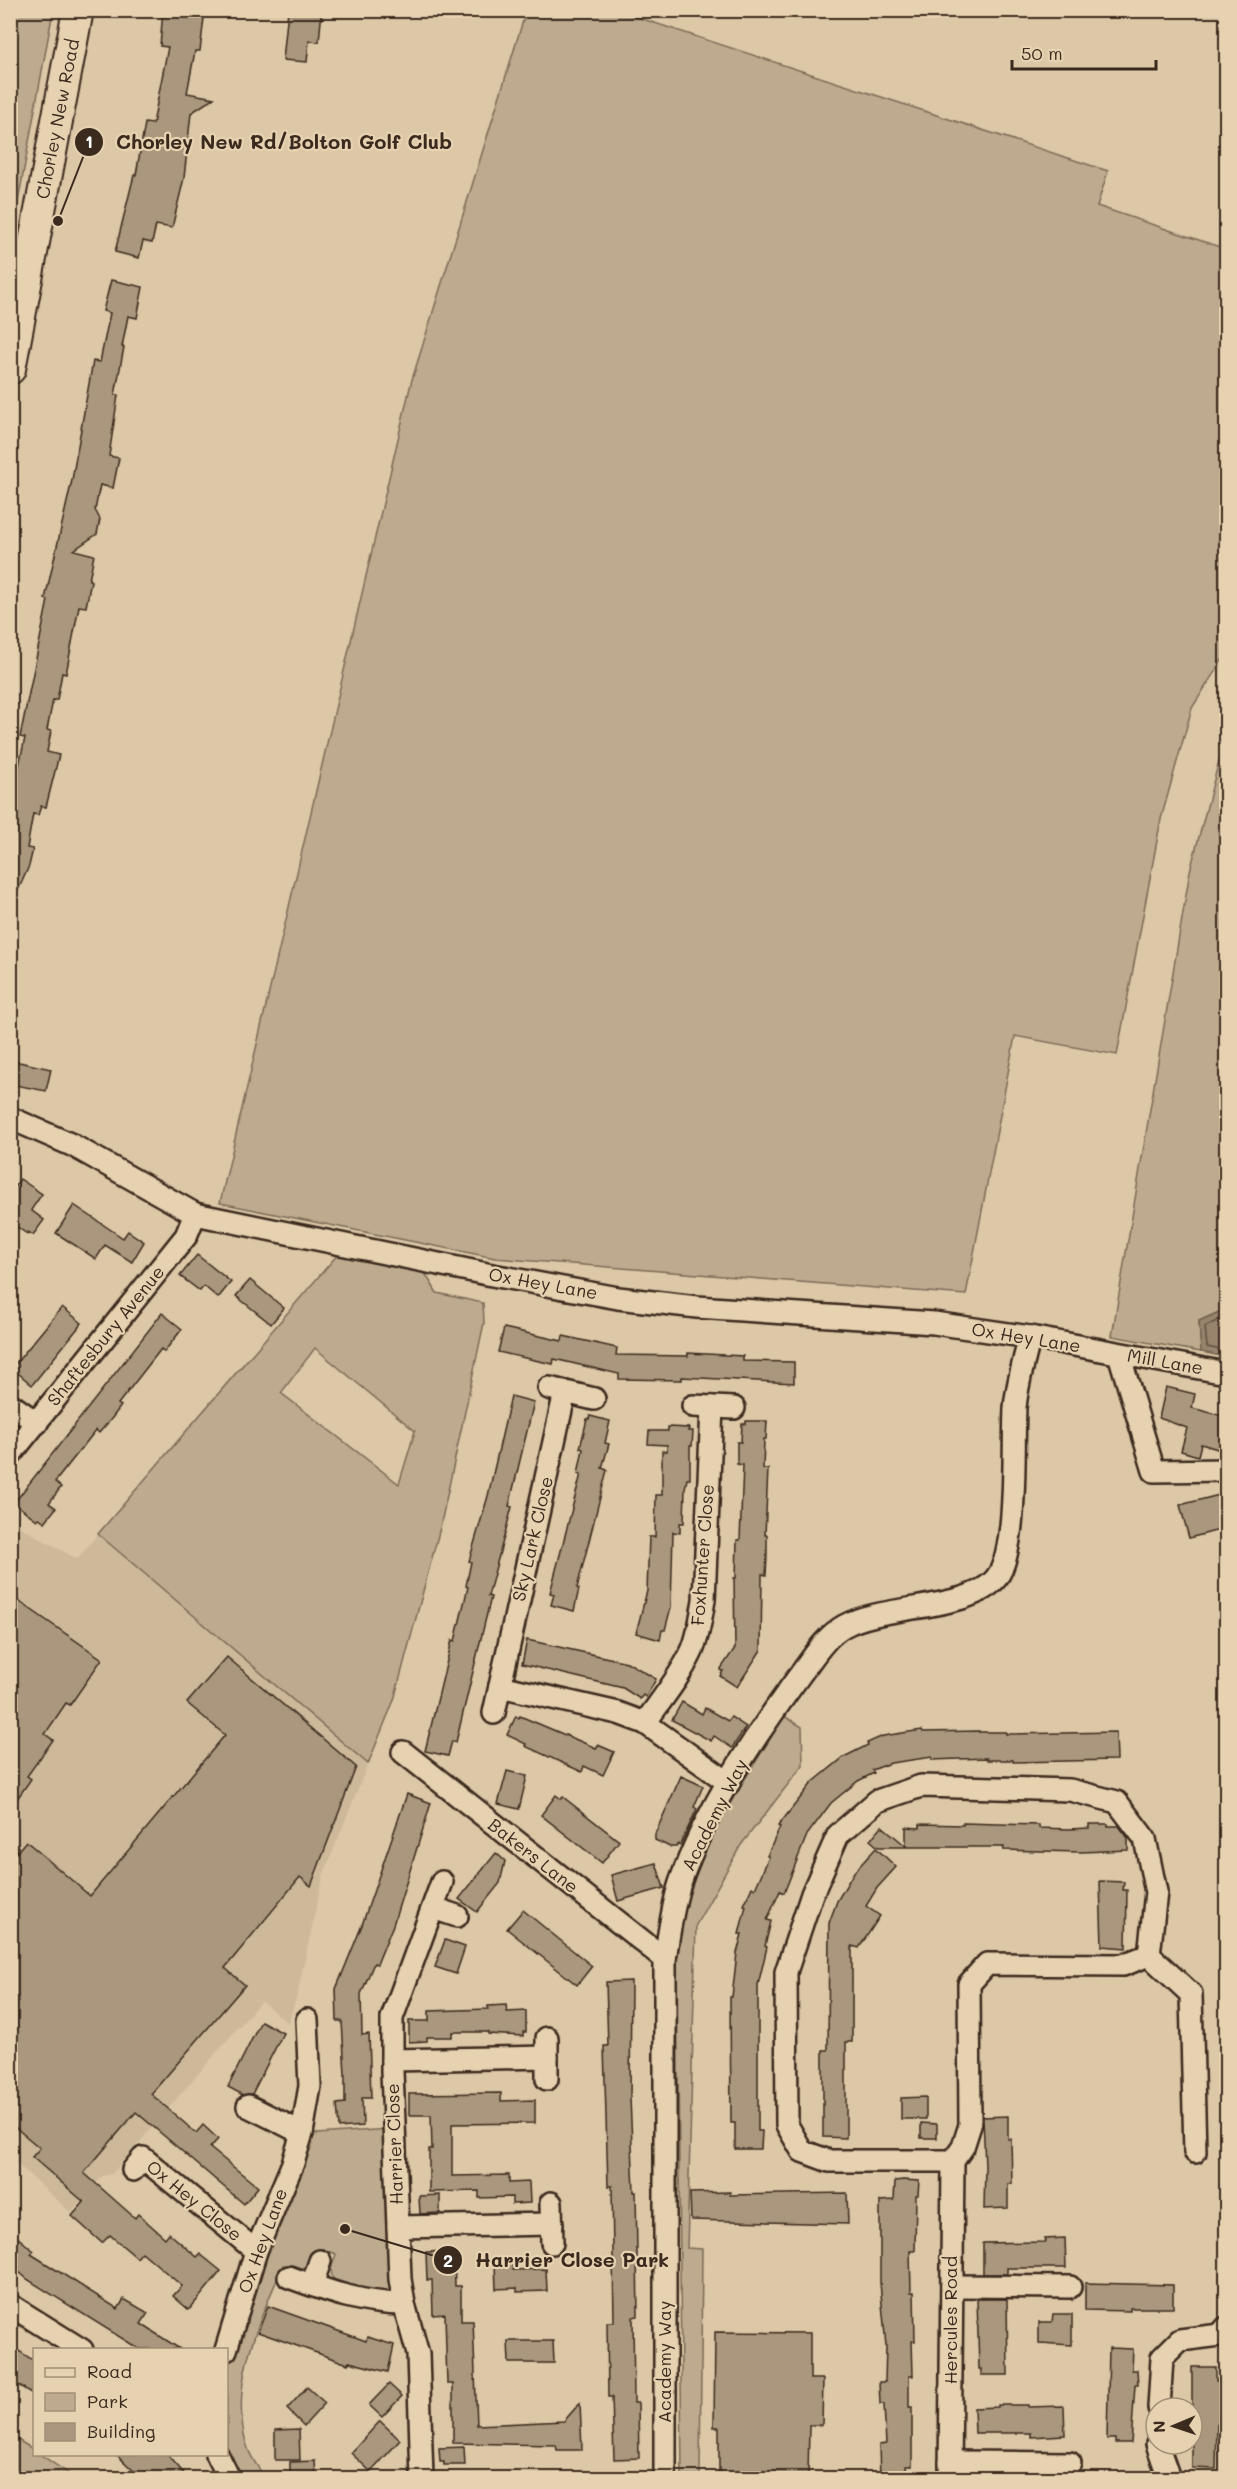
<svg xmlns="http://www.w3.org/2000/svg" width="1237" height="2489" font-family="Mali,sans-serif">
<rect width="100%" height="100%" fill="#dcc7a7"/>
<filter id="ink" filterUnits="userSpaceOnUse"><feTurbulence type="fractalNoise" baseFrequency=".0167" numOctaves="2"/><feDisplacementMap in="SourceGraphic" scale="12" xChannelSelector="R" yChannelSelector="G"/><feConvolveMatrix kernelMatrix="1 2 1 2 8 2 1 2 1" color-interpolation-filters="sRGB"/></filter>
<g filter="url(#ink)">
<path fill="#cdb99a" d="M10,1521L77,1559L98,1534L368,1764L323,1876L297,1996L288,2023L261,2001L112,2174L102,2176L71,2213L11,2158Z"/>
<g fill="#beaa8e" stroke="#7c6a56" stroke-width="1.5" fill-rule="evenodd">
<path d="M11,10L53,11L11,240L10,11Z"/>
<path d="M526,11H618L1108,171L1097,206L1226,249V654L1192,708L1161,819L1117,1055L1015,1036L966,1295L495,1258L220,1203L411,383Z"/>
<path d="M1226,734V1309L1199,1321L1201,1352L1112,1336L1190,871Z"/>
<path d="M338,1254L425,1273L437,1293L483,1303L484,1323L440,1528L394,1700L368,1764L98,1534ZM315,1348L415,1431L399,1484L281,1393Z"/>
<path d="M784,1716L802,1727L803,1765L741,1845L696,1925L687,2248L702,2249L700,2478H682L677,1954C682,1925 686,1897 697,1869C716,1819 757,1762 784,1716Z"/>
<path d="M389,2129L393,2279L391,2289L384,2294L341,2286L332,2277L331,2269L336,2254L321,2249C309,2267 306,2272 283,2265C260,2321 228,2384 247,2446C250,2457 259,2468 265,2478H239L227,2451V2369L307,2131L317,2134Z"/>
<path d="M10,2435L34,2450V2454L41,2455L75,2478H11Z"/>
</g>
<path fill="#98846d" stroke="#73604d" stroke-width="1.5" d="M1226,1309V1357L1201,1352L1199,1321Z"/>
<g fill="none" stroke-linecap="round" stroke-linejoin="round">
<path stroke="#604e3e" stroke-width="1.5" d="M1226,1316L1205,1327L1207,1347L1226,1351"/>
</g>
<g fill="#aa977d" stroke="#3b2a1e" stroke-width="1.5">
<path d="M163,10H205L200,51H195L187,93L214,98L191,113L184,178L172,228L156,225L152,243L143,241L139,258L115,252L134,175H136L145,123L153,124L168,47L160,46Z"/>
<path d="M288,10H322L319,42L309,41L307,62L283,60Z"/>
<path d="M111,280L143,287L137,318L128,316L122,347H124L115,395H118L109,456L119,458L113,488L100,485L95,510L100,519L97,534L74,550L94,555L89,580L91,581L86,607L79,606L66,674L62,673L57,700H53L47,730L51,731L47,752L59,755L46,807L41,806L38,815L33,814L27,848L33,849L29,866L10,908V806L25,738L20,737L48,600L45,599L72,480L93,361L100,362L110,313L103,311Z"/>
<path d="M10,1060L51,1069L46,1091L10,1084Z"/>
<path d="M20,1179L42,1194L31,1210L44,1220L33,1235L28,1232L27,1234L10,1222V1193Z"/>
<path d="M74,1205L123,1238L128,1231L144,1242L132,1262L105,1245L96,1259L56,1233Z"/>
<path d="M197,1255L231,1282L218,1298L204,1286L200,1291L180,1276Z"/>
<path d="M250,1280L284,1308L271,1324L236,1296Z"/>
<path d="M62,1307L82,1323L32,1385L12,1368Z"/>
<path d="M162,1313L182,1329L164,1352L161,1349L118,1404L121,1406L112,1418L99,1433L96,1430L55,1482L61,1487L49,1503L56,1508L45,1522L39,1518L37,1520L14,1503Z"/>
<path d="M504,1328L562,1341L563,1336L617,1348L616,1355L688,1356V1353L743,1356V1361L794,1362V1383L682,1377V1380L619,1379V1374L554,1359L553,1364L498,1352Z"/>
<path d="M1166,1387L1195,1394L1192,1408L1227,1417V1446L1223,1445L1221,1450L1201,1444L1198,1456L1181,1451L1187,1428L1159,1418Z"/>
<path d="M511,1396L534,1402L509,1506L512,1507L488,1596L491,1597L456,1742L452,1741L448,1756L425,1751L452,1640L455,1641L468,1587L466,1586L471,1562L469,1561L488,1496Z"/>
<path d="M590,1416L610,1421L605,1443L609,1444L602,1468L607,1470L577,1588L579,1589L574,1611L551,1605L554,1594L550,1593L581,1474H578L583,1449L580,1448L587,1419H589Z"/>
<path d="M746,1421H767L766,1439H764L763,1469H768L765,1535H767V1556L766,1575L762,1574L761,1650L737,1687L720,1676L723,1671L720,1670L735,1648L734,1578H736L737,1540H740L743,1465L737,1464V1442H741L742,1424H746Z"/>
<path d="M668,1427L689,1428L688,1431H693L692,1446H690V1479H687L685,1488L684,1523H680V1533L673,1532L671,1607L665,1630H662L660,1640L636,1633L647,1591L649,1537H655L656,1495H662V1451H667V1445L648,1444L649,1431H668Z"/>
<path d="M1227,1493V1528L1189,1538L1180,1505Z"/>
<path d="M10,1595L102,1659L70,1705L66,1703L45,1734L53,1740L27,1776L31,1779L10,1809Z"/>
<path d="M527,1640L627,1662L656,1679L646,1697L643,1695L640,1699L623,1688L522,1664Z"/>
<path d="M227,1657L356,1767L311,1886L300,1877L225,1968L245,1985L151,2094L196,2133L203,2125L218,2139L210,2148L258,2187L244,2204L136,2112L84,2173L135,2218L138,2214L165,2238L169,2233L197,2257L200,2254L221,2271L189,2310L173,2296L182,2286L142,2252L137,2258L110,2235L102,2243L72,2216L84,2202L32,2157L40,2148L10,2123V1860L26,1841L90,1896L225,1735L187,1703Z"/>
<path d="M682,1702L702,1714L705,1708L728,1721L731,1717L746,1727L732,1748L714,1736L711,1741L672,1720Z"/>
<path d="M516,1716L519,1718L520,1716L596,1748L598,1745L614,1752L603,1775L584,1766L582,1772L525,1746L526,1744L507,1735Z"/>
<path d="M922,1730L923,1732L979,1731V1732H1006V1734L1116,1732L1117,1760L1013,1762V1760H987V1758L932,1760V1757L891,1763L872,1770L874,1773L858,1781L831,1803L807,1835L784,1893L780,1891L767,1920L771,1921L765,1946L767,1947L758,1985V2131H762L761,2149H735V2123H731L730,1997H732L737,1953L742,1934H739L746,1906L744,1905L752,1887L755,1889L769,1857L767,1856L780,1827L778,1826L812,1783L844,1757L868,1745L867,1743L883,1736Z"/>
<path d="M507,1771L527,1776L519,1809L498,1804Z"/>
<path d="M681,1776L703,1786L694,1807L697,1809L680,1845L678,1844L676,1847H670L655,1840V1834Z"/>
<path d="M407,1794L431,1803L393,1925L377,1964L374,1963L361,1994L362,2035L369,2034L371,2098H362L363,2126L339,2128L337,2104L345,2103V2075L342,2021H337L336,1989L362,1925Z"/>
<path d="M556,1795L561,1799L563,1797L619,1841L602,1863L541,1815Z"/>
<path d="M963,1823L1039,1825V1828L1069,1829L1089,1828V1824H1108V1826H1119L1128,1838V1850L1081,1852L1003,1850L1004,1847H878L870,1840L882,1826L906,1846V1827L920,1828V1824L963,1825Z"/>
<path d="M876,1848L896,1867L877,1888L866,1906L880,1916L859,1948L852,1946V2042H846V2138L823,2137V2050H828L829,1923L837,1901L854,1872Z"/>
<path d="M496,1853L505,1861L500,1883L477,1912L459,1899Z"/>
<path d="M656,1863L664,1888L618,1901L611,1875Z"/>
<path d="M1100,1881L1124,1882L1123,1890H1127L1126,1948L1102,1946Z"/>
<path d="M523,1910L592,1966L577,1985L507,1929Z"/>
<path d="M445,1940L465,1947L456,1974L435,1967Z"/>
<path d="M631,1981L630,2098L634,2192H636L638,2316L633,2317L634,2403H638L639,2458L614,2459L612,2397H608L607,2322H614L612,2186H608L604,2046H608L606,1982Z"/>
<path d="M506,2005L507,2012L526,2011V2032H523V2036L488,2034V2032H452V2037H427V2041L409,2042V2021H429V2011L488,2009V2006Z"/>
<path d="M261,2021L283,2033L252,2094L243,2095L228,2087Z"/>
<path d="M501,2093V2101L535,2100V2123L452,2124V2176L509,2175V2183L529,2182L530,2203L512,2204V2197L479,2198V2191L429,2192V2149H432L431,2115H409V2094Z"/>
<path d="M926,2097V2119H901V2098Z"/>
<path d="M1008,2116V2139H1011L1012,2184H1008V2208L984,2209L985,2166L983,2117Z"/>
<path d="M921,2123L937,2124V2138H921Z"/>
<path d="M903,2180L919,2181L918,2195H916L915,2251H910L911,2292H914L915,2341H912L913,2376H909V2407H912V2466H906L907,2478H880L879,2445L886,2444L884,2404H880L879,2382H885L886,2346L880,2283V2201L894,2200L895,2181Z"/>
<path d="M730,2192V2195L847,2193L848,2224L691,2220L690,2193Z"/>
<path d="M440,2195V2213L420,2214L419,2196Z"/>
<path d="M10,2231L34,2251L31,2254L118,2309L124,2299L148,2313L141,2324L180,2349H139L27,2279L10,2264Z"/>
<path d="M1065,2238L1066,2268H1007V2274H983V2243L1045,2242L1044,2239Z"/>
<path d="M454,2251L455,2286H461V2321H473L477,2425L564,2421L580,2403L582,2450H557L556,2445L453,2443V2384H447L445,2314L433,2315L432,2280H427L426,2252Z"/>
<path d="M495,2263H512L513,2270L546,2269L547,2291L517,2292V2288L496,2289Z"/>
<path d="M1085,2283L1173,2285V2308H1130V2311L1085,2310Z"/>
<path d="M977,2299H1007L1008,2375H981V2369H979Z"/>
<path d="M268,2306L366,2341L367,2337L394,2345L388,2372L349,2362L348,2364L258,2332Z"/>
<path d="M1053,2314H1072V2345L1039,2343V2322H1052Z"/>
<path d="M715,2332L810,2333V2379H823L822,2425H809L808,2478H719V2427H714Z"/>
<path d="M508,2341H553L554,2363H509Z"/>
<path d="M1109,2348L1133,2349L1132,2370H1137L1138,2385H1135L1131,2443H1115V2439H1107Z"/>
<path d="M19,2351L34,2361V2395L10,2380V2364Z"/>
<path d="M1192,2367H1216V2381H1227V2424H1217L1216,2469L1192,2468Z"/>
<path d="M389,2384L402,2396L382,2417L369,2405Z"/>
<path d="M307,2387L325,2403L304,2426L287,2409Z"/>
<path d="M998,2405H1028V2407L1064,2406L1065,2435L1031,2437V2433H975L974,2408L998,2407Z"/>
<path d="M380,2421L400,2440L371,2472L351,2453Z"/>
<path d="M299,2429L300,2460H275V2430Z"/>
<path d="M464,2447L465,2465H444V2462H440L439,2448Z"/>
<path d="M116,2454H167L188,2478H141Z"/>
<path d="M315,2461L316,2478H290V2462Z"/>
</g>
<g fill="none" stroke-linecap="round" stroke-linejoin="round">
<defs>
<g id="minor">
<path d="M10,1118L72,1145L195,1214L492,1275L618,1298L697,1307L934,1323L1030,1337L1226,1373"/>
<path d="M1119,1354L1154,1471L1226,1470"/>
<path d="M549,1388L594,1399"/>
<path d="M10,1404L37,1423"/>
<path d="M693,1406L734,1408"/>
<path d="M10,1455L186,1236L195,1214"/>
<path d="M500,1686L618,1713L645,1723L729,1783"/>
<path d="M494,1713L565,1392"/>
<path d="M645,1723C661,1700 680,1677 692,1651C699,1635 701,1617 704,1600L712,1407"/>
<path d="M403,1752L665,1959"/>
<path d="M921,1786L1070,1790L1117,1802L1145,1839L1156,1892L1149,1955L1123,1965L987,1964L969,1984L970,2125L963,2147L953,2161H829L802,2151L787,2125L786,1972L812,1894L838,1835L877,1801Z"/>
<path d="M433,1908L457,1916"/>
<path d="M1149,1955L1191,1994L1195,2152"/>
<path d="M547,2038V2079"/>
<path d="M392,2060L547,2057"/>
<path d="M248,2106L302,2133"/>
<path d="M133,2170L143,2158L256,2251"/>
<path d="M551,2203L552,2243"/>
<path d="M398,2227L552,2224"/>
<path d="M289,2277C327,2291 363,2304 404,2304"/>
<path d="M312,2285L320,2261"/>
<path d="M952,2286L1070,2287"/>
<path d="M10,2305L82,2350"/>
<path d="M226,2350L256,2251L293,2163L302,2133L310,2086L307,2020"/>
<path d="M1159,2408L1162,2358L1180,2340L1220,2335L1226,2328"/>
<path d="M1157,2444L1169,2478"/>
<path d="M217,2454L229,2478"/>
<path d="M950,2462L1070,2463"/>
<path d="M422,2478L418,2354L404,2304L400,2279L392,2071V2018L442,1882"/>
<path d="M665,2478V1959C669,1934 672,1908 680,1883C706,1808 755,1736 802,1672C814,1656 826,1636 844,1626C883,1604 972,1611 997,1577C1018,1549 1013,1446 1015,1408C1017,1384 1024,1360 1030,1337"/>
<path d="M950,2478L953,2161"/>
</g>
<path id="highway" d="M10,369L78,10"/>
</defs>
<use href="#minor" stroke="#3b2a1e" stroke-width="26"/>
<use href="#highway" stroke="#3b2a1e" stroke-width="34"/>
<use href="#minor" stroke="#e6d1b0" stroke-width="21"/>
<use href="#highway" stroke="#e6d1b0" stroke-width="30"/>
</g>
</g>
<g text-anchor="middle" stroke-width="4.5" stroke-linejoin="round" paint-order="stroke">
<g font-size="18" fill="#3b2a1e" stroke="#e6d1b0">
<text transform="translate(58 119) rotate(-79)" y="6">Chorley New Road</text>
<text transform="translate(543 1284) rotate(10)" y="6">Ox Hey Lane</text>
<text transform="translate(106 1336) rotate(-51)" y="6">Shaftesbury Avenue</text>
<text transform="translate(1026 1338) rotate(9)" y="6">Ox Hey Lane</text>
<text transform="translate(1165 1362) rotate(10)" y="6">Mill Lane</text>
<text transform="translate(533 1539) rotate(-77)" y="6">Sky Lark Close</text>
<text transform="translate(703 1555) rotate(-86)" y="6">Foxhunter Close</text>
<text transform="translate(715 1815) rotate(-63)" y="6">Academy Way</text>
<text transform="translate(533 1856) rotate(38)" y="6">Bakers Lane</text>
<text transform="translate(395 2144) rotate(-92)" y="6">Harrier Close</text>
<text transform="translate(194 2201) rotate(39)" y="6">Ox Hey Close</text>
<text transform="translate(263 2241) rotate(-70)" y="6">Ox Hey Lane</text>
<text transform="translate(951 2320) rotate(-90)" y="6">Hercules Road</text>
<text transform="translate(665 2362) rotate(-90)" y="6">Academy Way</text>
</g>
</g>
<path fill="none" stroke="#3b2a1e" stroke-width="2" d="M58 221L89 142M345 2229L448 2260"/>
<g fill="#3b2a1e" stroke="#e6d1b0" stroke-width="2">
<circle cx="58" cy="221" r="6"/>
<circle cx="345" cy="2229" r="6"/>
<circle cx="89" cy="142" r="15"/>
<circle cx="448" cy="2260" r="15"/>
</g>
<g font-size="18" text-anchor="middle" font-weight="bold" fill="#fff">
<text x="89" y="148">1</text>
<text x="448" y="2267">2</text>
</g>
<g font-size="20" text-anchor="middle" font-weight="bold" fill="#3b2a1e" stroke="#e6d1b0" stroke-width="4.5" stroke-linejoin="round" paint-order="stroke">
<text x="284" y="149">Chorley New Rd/Bolton Golf Club</text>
<text x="572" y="2267">Harrier Close Park</text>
</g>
<rect width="1237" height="2489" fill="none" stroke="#e6d1b0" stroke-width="36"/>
<rect x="18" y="18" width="1201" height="2453" fill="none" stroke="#3b2a1e" stroke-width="2" filter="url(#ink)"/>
<rect x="33" y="2348" width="195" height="108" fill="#e6d1b0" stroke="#a28e76" stroke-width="1.5"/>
<rect x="45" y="2368" width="30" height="9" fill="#e6d1b0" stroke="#a28e76" stroke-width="1.5"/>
<text x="87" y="2378" font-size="18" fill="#3b2a1e">Road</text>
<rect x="45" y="2393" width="30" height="18" fill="#beaa8e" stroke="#a28e76" stroke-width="1.5"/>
<text x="87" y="2408" font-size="18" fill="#3b2a1e">Park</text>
<rect x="45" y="2423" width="30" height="18" fill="#aa977d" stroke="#a28e76" stroke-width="1.5"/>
<text x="87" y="2438" font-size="18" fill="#3b2a1e">Building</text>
<g transform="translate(1174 2426) rotate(268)"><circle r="28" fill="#e6d1b0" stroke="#a28e76" stroke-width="1.5"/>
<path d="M0-4.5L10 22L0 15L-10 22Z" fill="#3b2a1e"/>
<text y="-9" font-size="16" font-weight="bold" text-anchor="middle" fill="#3b2a1e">N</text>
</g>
<path d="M1012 60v9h144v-9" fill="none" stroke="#3b2a1e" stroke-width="3"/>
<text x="1021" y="60" font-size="18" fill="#3b2a1e" stroke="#e6d1b0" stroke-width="4.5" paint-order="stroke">50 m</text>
</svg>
